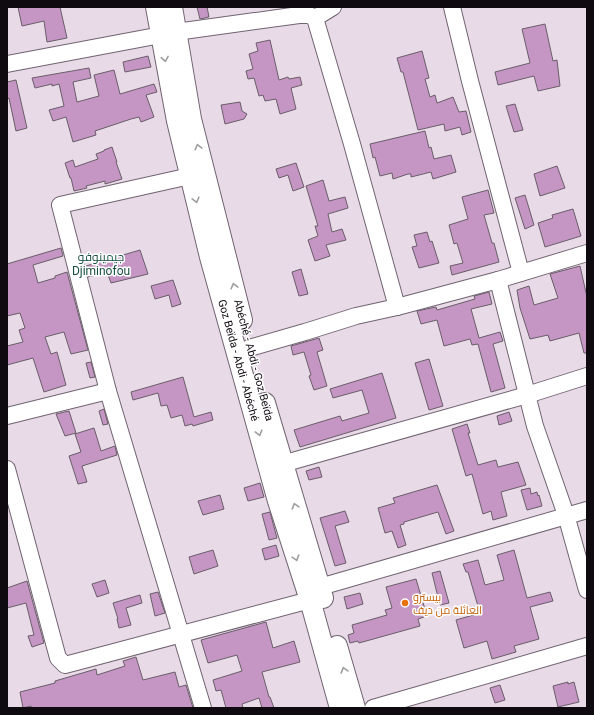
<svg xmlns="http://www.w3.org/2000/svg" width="594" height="715" font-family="Roboto,Cairo,sans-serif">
<rect width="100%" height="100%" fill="#e9dae8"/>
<g fill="#c596c4" stroke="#695d69">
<path d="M18,7H60L67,38L47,42L44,21L22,26Z"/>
<path d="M197,7H207L209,17L200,19Z"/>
<path d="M545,24L553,61L557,60L560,86L538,91L534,76L498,85L495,72L530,63L522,29Z"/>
<path d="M270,40L279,80L288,77L289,79L300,77L302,85L291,88L296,109L280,114L276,99L265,101L263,95L259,96L254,78L248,79L246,71L253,69L249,54L258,51L256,43Z"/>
<path d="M422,51L429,78L425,79L430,97L435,95L437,103L453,97L459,112L466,111L471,132L462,135L460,127L445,131L444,124L418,130L403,72H401L397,58Z"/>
<path d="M148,56L151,67L125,72L123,62Z"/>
<path d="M89,68L91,78L73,82L77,102L99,96L94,75L114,70L120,94L154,84L157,92L146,95L154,117L141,122L139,117L131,119L95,131L96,135L73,142L66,117L53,121L49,110L64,106L59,84L52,86V84L35,88L32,78Z"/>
<path d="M16,80L27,128L16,131L9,98L7,99V82Z"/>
<path d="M240,102L242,111L247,114L244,119L225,124L221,105Z"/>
<path d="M515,104L523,130L514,132L506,106Z"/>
<path d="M425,131L429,148L431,147L434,159L451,155L456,172L433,179L431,172L411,177V174H408L393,179L392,173L380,176L375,157L373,158L370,144Z"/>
<path d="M112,147L117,162H116L122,179L105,184V181L86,186L87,188L74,191L71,178H70L65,163L73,160L75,167L98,159L96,154L104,151V150Z"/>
<path d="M296,163L304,187L293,191L288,175L279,178L276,169Z"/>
<path d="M557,166L565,188L540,196L534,174Z"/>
<path d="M323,180L329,201L345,197L348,208L328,214L332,232L342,229L346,240L326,245L330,256L315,261L308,240L318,236L315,226H318L306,186Z"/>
<path d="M488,190L494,213L484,215L492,243H494L499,262L452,275L450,266L463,263L457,243L454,244L449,225L468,219L462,197Z"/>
<path d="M525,195L534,225L525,229L515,198Z"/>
<path d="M573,209L581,236L545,247L538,223L553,218L552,215Z"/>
<path d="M427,232L430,242L432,241L439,263L419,268L412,247L417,246L414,235Z"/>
<path d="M61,248L63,256L33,265L38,283L55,278V276L67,272L88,350L71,354L64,332L45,337L51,354L57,352L66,385L44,392L33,358L7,365V346L23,342L19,330L25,328L20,313L7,316V264Z"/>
<path d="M140,250L148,274L111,283L107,272L88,277L86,266Z"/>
<path d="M580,266L587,297V353H584L579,333L550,341L548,335L530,339L520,308L517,290L529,286L534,305L558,298L550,274Z"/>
<path d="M301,269L308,294L299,296L292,272Z"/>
<path d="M173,280L181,304L172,307L169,295L155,299L151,286Z"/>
<path d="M489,292L492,304L471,309L479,338L500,332L503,341L493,344L505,388L491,392L478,344L472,345L470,339L444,346L437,320L421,324L417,311L436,307L437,310L475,299L474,296Z"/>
<path d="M319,338L323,350L317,352L327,386L314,390L309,376L311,375L304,352L293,355L291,346Z"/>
<path d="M429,359L443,406L429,410L415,363Z"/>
<path d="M91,362L95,377L90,378L86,363Z"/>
<path d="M382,373L396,418L300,447L294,430L340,416L342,421L369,413L362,390L333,398L330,389Z"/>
<path d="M183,377L194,417L211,412L213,420L193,426L192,424L185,426L182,415L171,418L167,405L161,406L158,393L133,400L131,392Z"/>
<path d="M104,409L108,424L103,425L99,411Z"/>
<path d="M69,411L76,433L65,436L56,414Z"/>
<path d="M509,412L512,421L499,425L497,416Z"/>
<path d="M467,424L470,433H468L478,465L496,460L498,467L518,462L526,485L501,492L507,516L493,520L491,511L483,514L472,474L466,476L452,429Z"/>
<path d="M94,428L101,451L115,446L117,455L82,466L87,482L78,484L69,456L81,452L75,434Z"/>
<path d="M319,467L322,477L309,480L306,471Z"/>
<path d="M260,483L264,497L248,501L244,488Z"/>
<path d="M437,485L454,531L446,534L438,512L404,522V524L400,525L406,545L398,548L392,531L385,533L378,508L395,503L393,498Z"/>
<path d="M530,488L531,494L537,492L538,496L539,495L542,506L527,510L521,490Z"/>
<path d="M220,495L224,509L203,515L198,501Z"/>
<path d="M345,511L349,522L335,526L346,563L335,566L320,518Z"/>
<path d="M270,512L277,538L269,540L262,514Z"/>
<path d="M276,545L279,556L265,560L262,549Z"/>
<path d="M213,550L218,566L194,574L189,557Z"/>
<path d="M514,550L527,598L550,592L553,601L530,607L539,639L514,646L516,652L492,659L487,641L464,648L456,620L480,613L468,572H466L463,564L478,560L485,585L504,580L497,555Z"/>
<path d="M440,571L449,603L440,605L432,573Z"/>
<path d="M416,579L427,616L418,619L420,626L359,643L358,641L350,643L348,635L354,633L352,625L387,615L385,610L392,608L386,587Z"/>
<path d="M105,580L109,593L97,597L92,584Z"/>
<path d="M27,581L44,643L32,647L28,636L34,635L26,603L7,608V588Z"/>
<path d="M158,592L165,613L155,616L150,594Z"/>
<path d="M360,593L363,604L347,609L344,597Z"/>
<path d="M140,595L142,603L126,608L131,625L119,628L117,619H118L113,603Z"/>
<path d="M266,622L273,648L294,641L300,662L262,672L269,697H270L274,708H262L259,698L242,704L243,708H226L221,690L216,691L213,680L242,671L237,655L208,663L201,640Z"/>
<path d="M136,657L143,680L175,672L179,687L186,685L193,708H32L31,706L23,708L20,692L55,683V681L96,669L97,675L125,666L123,661Z"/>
<path d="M568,682V684L574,682L579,702L558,707L553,686Z"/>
<path d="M500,685L505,700L495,703L490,688Z"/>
</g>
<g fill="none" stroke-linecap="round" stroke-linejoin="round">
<defs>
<g id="minor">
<path d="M452,7L470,81L521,273"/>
<path d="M315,18L333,7"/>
<path d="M176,32L299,15H309L315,18L352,144L397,307"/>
<path d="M7,64L161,35"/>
<path d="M190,176L60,205L108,391L203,708"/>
<path d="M498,280L535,426L566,515L587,590"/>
<path d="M249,348L305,332L356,316L397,307L498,280L587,253"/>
<path d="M7,416L108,391"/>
<path d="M272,466L282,464L527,395L587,376"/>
<path d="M7,469L58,658L65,665L310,600"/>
<path d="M320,587L587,510"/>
<path d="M373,708L587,646"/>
</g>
<g id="major">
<path id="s1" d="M156,7L177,121L210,257L278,501L310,600L340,708"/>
<path d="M172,7L191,119L242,320"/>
<path d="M265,403L323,598"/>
<path d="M337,646L355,708"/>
</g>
</defs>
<use href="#minor" stroke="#706470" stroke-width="18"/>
<use href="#major" stroke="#706470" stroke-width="22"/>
<use href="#minor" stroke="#fff" stroke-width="16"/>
<use href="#major" stroke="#fff" stroke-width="20"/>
</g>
<defs><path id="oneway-chevron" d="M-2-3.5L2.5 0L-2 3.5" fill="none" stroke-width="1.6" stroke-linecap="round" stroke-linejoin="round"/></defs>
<g stroke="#9f9d9f">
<use href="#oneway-chevron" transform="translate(165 59) rotate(80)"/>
<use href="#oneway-chevron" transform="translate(198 147) rotate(-104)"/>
<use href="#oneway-chevron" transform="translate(196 200) rotate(76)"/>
<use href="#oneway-chevron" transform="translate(234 286) rotate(-104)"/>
<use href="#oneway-chevron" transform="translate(259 433) rotate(75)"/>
<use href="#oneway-chevron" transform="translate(295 506) rotate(-107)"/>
<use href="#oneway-chevron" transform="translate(296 558) rotate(72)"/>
<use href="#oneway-chevron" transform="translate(344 670) rotate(-106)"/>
</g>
<circle fill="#e8710a" stroke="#fff" stroke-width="1.5" cx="405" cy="603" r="4"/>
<g text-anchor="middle" stroke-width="3" stroke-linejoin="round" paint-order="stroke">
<g font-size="11" fill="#0f0a0f" stroke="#fff">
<text dy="4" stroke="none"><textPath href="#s1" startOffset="363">Goz Beïda - Abdi - Abéché</textPath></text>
<text transform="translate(254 360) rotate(75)" y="4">Abéché - Abdi - Goz Beïda</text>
</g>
<g font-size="11" fill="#c56008" stroke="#fff" text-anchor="start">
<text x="413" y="601">بيسترو<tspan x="413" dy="13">العائلة من ديف</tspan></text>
</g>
<g font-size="12" fill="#184e42" stroke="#fff">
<text x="101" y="261">جيمينوفو<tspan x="101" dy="14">Djiminofou</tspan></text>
</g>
</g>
<rect width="594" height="715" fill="none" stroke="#0f0a0f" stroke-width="16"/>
</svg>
